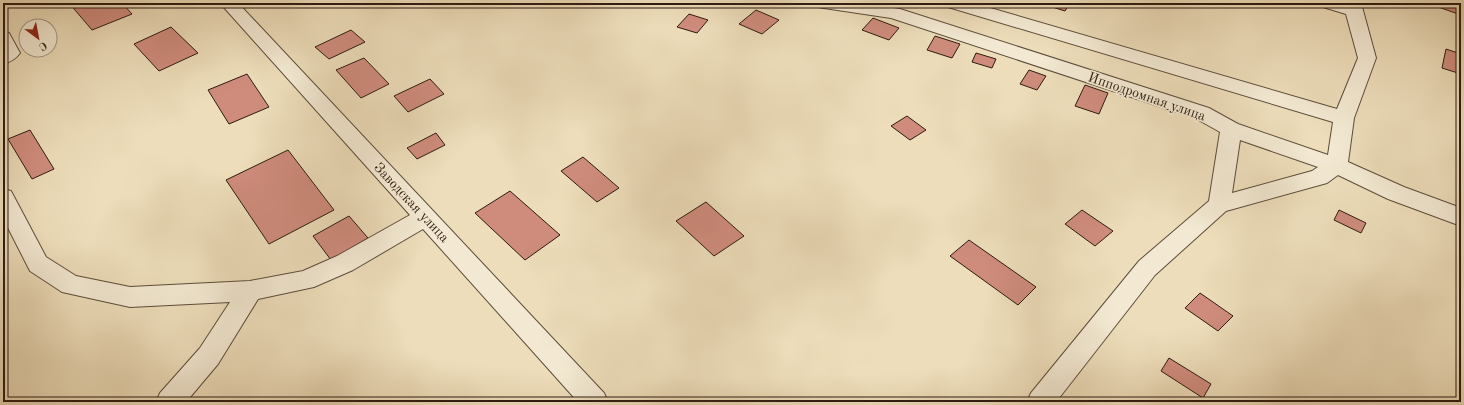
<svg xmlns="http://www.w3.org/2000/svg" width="1464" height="405" font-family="'Old Standard TT',serif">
<rect width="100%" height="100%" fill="#edddba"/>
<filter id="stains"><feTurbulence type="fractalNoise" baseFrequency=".005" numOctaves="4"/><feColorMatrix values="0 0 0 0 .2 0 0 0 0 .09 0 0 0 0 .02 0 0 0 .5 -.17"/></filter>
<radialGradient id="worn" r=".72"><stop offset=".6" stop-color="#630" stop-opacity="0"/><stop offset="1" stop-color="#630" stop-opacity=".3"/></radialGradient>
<g fill="#cf8c7d" stroke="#2d1b10">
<path d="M69,3H122L132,14L92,30Z"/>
<path d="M1047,3H1070L1065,11L1046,5Z"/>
<path d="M1427,3H1461V15Z"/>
<path d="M756,10L779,20L762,34L739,24Z"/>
<path d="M689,14L708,20L697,33L677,27Z"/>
<path d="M873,18L899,28L889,40L862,30Z"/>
<path d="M171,27L198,53L159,71L134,44Z"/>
<path d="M351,30L365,42L329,59L315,47Z"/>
<path d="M935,36L960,44L952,58L927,50Z"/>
<path d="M1446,49L1461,54V74L1442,68Z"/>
<path d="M976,53L996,59L992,68L972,62Z"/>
<path d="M364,58L389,84L361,98L336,70Z"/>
<path d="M1029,70L1046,76L1037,90L1020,84Z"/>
<path d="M247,74L269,107L229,124L208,90Z"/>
<path d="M430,79L444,94L408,112L394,96Z"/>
<path d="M1085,85L1108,93L1099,114L1075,106Z"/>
<path d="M907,116L926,130L910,140L891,126Z"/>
<path d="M30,130L54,169L32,179L8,139Z"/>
<path d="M436,133L445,145L417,159L407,148Z"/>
<path d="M288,150L334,210L269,244L226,180Z"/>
<path d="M583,157L619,188L597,202L561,171Z"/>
<path d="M510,191L560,235L525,260L475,213Z"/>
<path d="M706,202L744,236L714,256L676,221Z"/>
<path d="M1082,210L1113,231L1095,246L1065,224Z"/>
<path d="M1339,210L1366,223L1361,233L1334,220Z"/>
<path d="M349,216L368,238L331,260L313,236Z"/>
<path d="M969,240L1036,287L1018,305L950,256Z"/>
<path d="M1200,293L1233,316L1218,331L1185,308Z"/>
<path d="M1169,358L1211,384L1203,398L1161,371Z"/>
</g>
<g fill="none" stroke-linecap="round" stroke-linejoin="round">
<defs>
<g id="minor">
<path d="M220,3H238L604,393L608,402H578L423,229L353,270L314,287L258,299L218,364L186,402H156L160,393L200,348L230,302L130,307L62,292L30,271L3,218V189L11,191L46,257L76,276L130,287L250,281L303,271L337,256L410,215Z"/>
<path d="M815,3H860L900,9L1209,108L1238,124L1328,155L1333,122L948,7L945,3H973L1337,109L1358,58L1346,14L1323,7L1320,3H1361L1376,58L1354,118L1348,162L1404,187L1461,208V226L1388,199L1338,175L1327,183L1226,211L1155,275L1056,402H1027L1031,393L1139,261L1209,201L1220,132L1195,118L891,18L824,8L818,7ZM1240,140L1318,167L1312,171L1232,193Z"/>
<path d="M3,31L9,33L20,53C16,59 10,62 3,64Z"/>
</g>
</defs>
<use href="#minor" stroke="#5d4c3a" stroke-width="2"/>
<use href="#minor" fill="#f3e9d2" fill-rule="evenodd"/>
</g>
<g text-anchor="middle" stroke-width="3.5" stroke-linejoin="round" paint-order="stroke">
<g font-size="14" fill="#2d1b10" stroke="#f3e9d2">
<text transform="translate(1147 96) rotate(19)" y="5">Ипподромная улица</text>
<text transform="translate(412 202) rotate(47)" y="5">Заводская улица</text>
</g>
</g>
<rect width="1464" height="405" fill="none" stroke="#edddba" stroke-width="16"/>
<rect x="4" y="4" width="1456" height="397" fill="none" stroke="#2d1b10" stroke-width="2"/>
<rect x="8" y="8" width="1448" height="389" fill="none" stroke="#2d1b10"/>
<g transform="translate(38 38) rotate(148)"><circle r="19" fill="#f3e9d2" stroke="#a49784"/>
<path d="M0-3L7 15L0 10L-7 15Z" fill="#8f2418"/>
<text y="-6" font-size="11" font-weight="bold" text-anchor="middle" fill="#2d1b10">С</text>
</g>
<rect width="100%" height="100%" filter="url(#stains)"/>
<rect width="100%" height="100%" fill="url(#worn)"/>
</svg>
